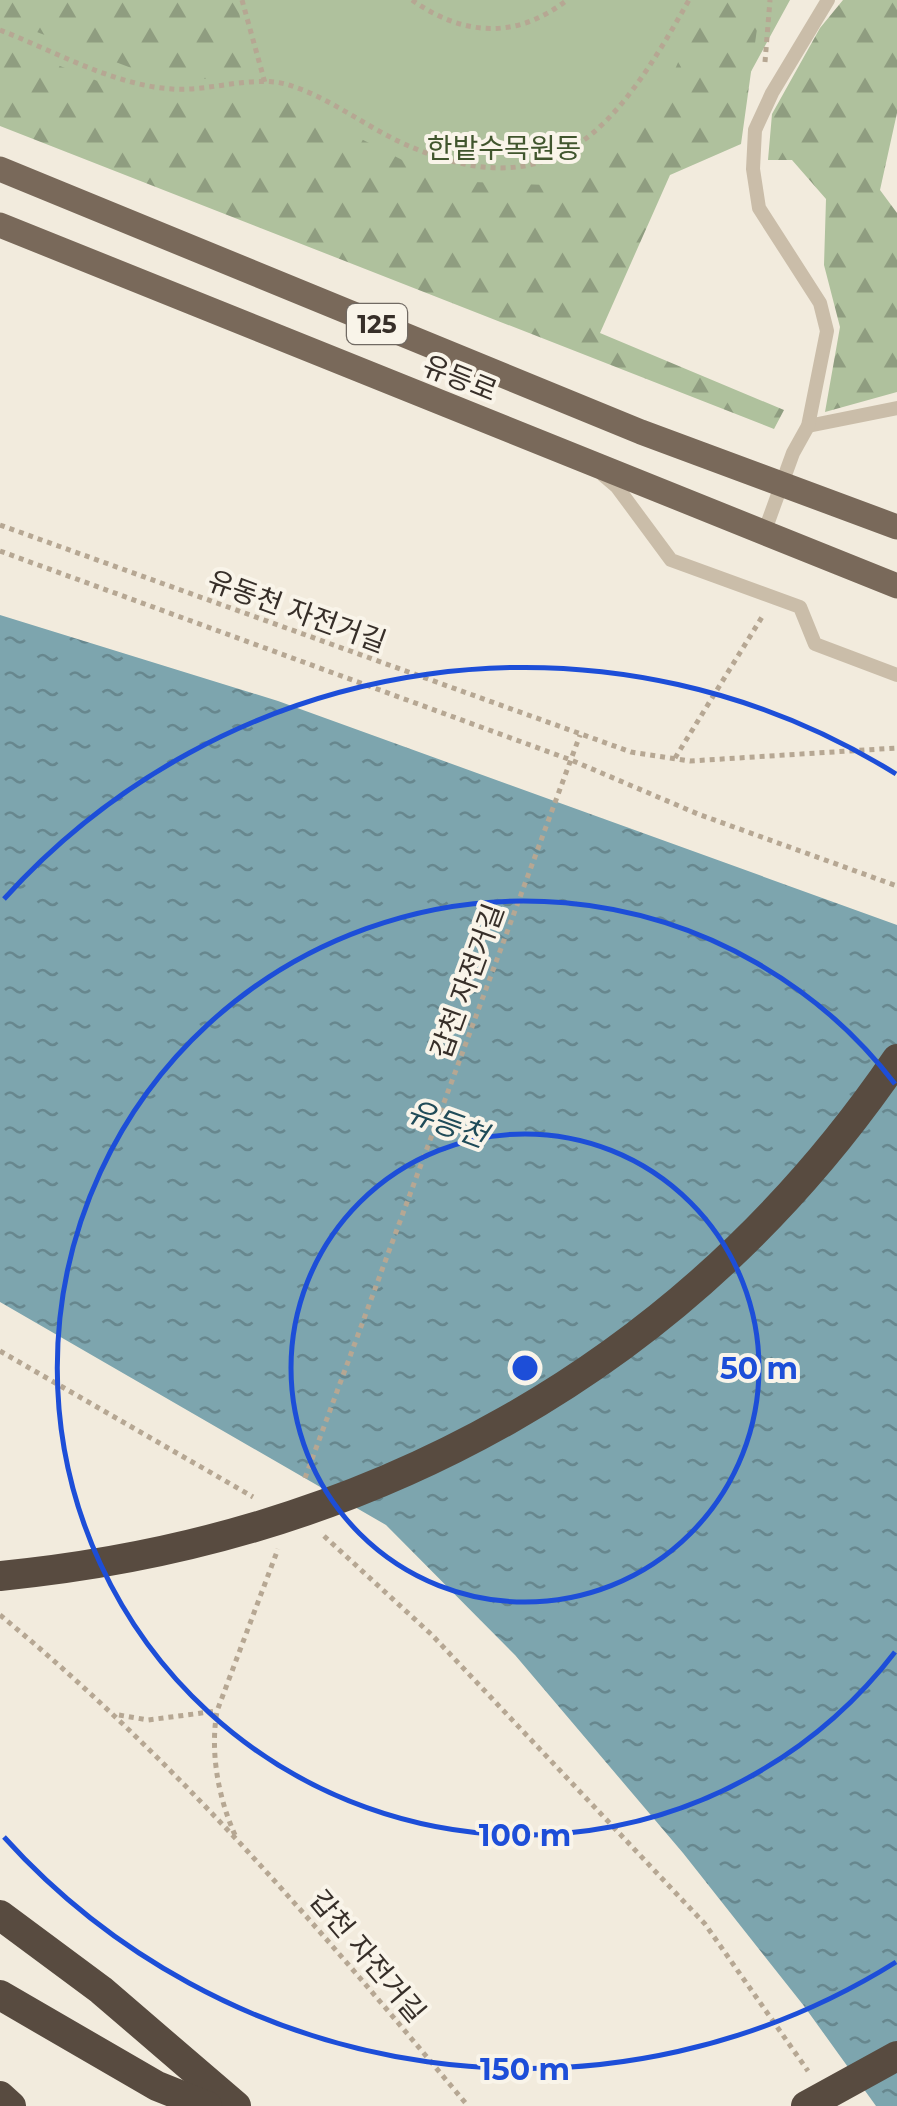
<svg xmlns="http://www.w3.org/2000/svg" width="897" height="2106" font-family="Montserrat,'Noto Sans KR',sans-serif">
<defs>
<pattern id="forest-firs" width="22" height="20" patternUnits="userSpaceOnUse" patternTransform="scale(2.5)"><rect width="22" height="20" fill="#afc19d"/><path d="M5 1l3.5 6h-7zM16 11l3.5 6h-7z" fill="#8f9d80"/></pattern>
<pattern id="water-ripples" width="26" height="14" patternUnits="userSpaceOnUse" patternTransform="scale(2.5)"><rect width="26" height="14" fill="#7da5ae"/><path d="M2 4q2-2 4 0t4 0M15 11q2-2 4 0t4 0" fill="none" stroke="#67878e"/></pattern>
</defs>
<rect width="100%" height="100%" fill="#f2ebdd"/>
<path fill="#afc19d" d="M0,0H790L712,143L660,172L581,336L0,111Z"/>
<g fill="url(#forest-firs)">
<path d="M0,0H237L250,75L180,81L134,69L0,18Z"/>
<path d="M706,0H761L741,144L670,175L600,333L784,410L774,429L0,126V42L135,96L204,103L287,101L412,165L474,182L572,186L672,76Z"/>
<path d="M843,0H897V113L880,190L897,213V392L825,412L840,327L824,265L826,199L792,160H768L772,114L820,28Z"/>
</g>
<path fill="url(#water-ripples)" d="M0,615L278,701L897,925V2106H876L804,2006L683,1853L515,1655L386,1525L0,1302Z"/>
<g fill="none" stroke-linecap="round" stroke-linejoin="round">
<g stroke="#b6a793" stroke-width="5" stroke-dasharray="5 5" stroke-linecap="butt">
<path d="M242,0L265,83"/>
<path d="M412,0C463,36 516,40 567,0"/>
<path d="M0,30C54,51 113,85 172,89C210,92 256,73 292,86C331,99 364,125 400,142C556,214 618,126 689,0"/>
<path d="M765,62L770,0"/>
<path d="M0,525L631,752L690,761L897,748"/>
<path d="M0,551L571,760L698,814L897,886"/>
<path d="M675,758L762,617"/>
<path d="M0,1351L253,1497"/>
<path d="M305,1478L580,735"/>
<path d="M324,1536L432,1635L705,1924L808,2071"/>
<path d="M0,1615C180,1763 319,1928 468,2106"/>
<path d="M119,1715L148,1720L217,1711"/>
<path d="M235,1835C218,1797 210,1752 217,1711L278,1549"/>
</g>
<g stroke="#cabda9" stroke-width="14">
<path d="M808,426L897,408"/>
<path d="M603,475L617,487L671,560L800,607L815,644L897,675"/>
<path d="M764,533L793,453L808,426L827,331L820,303L759,208L753,169L755,130L772,93L828,0"/>
</g>
<g stroke="#79695a" stroke-width="25">
<path d="M0,169L641,432L897,527"/>
<path d="M0,225L897,586"/>
</g>
<g stroke="#584b40" stroke-width="30">
<path d="M0,1576C369,1540 686,1368 897,1059"/>
<path d="M0,1915L101,1990L236,2106"/>
<path d="M0,1995L157,2086L207,2106"/>
<path d="M0,2096L11,2106"/>
<path d="M806,2106L897,2056"/>
</g>
</g>
<g fill="none" stroke="#1d4ed8" stroke-width="5">
<circle cx="525" cy="1368" r="234"/>
<path d="M895 1652A467 467 0 1 1 895 1084"/>
<path d="M896 1962A701 701 0 0 1 4 1837M4 899A701 701 0 0 1 896 774"/>
</g>
<g text-anchor="middle" stroke-width="8" stroke-linejoin="round" paint-order="stroke">
<rect fill="#f9f4e9" stroke="#716a63" stroke-width="2.5" x="347" y="304" width="60" height="40" rx="8"/>
<g font-size="25" font-weight="bold" fill="#372f29">
<text x="377" y="333">125</text>
</g>
<g font-size="28" fill="#40552d" stroke="#f9f4e9">
<text x="504" y="158">한밭수목원동</text>
</g>
<g font-size="28" fill="#372f29" stroke="#f9f4e9">
<text transform="translate(460 378) rotate(22)" y="10">유등로</text>
<text transform="translate(297 611) rotate(20)" y="10">유동천 자전거길</text>
<text transform="translate(467 981) rotate(-70)" y="10">갑천 자전거길</text>
<text transform="translate(368 1956) rotate(50)" y="10">갑천 자전거길</text>
</g>
<g font-size="30" font-style="italic" fill="#1f4b58" stroke="#f9f4e9">
<text transform="translate(447 1124) rotate(20)" y="10">유등천</text>
</g>
</g>
<circle cx="525" cy="1368" r="15" fill="#1d4ed8" stroke="#f9f4e9" stroke-width="5"/>
<g font-size="30" text-anchor="middle" font-weight="bold" fill="#1d4ed8" stroke="#f9f4e9" stroke-width="8" stroke-linejoin="round" paint-order="stroke">
<text x="759" y="1379">50 m</text>
<text x="525" y="1846">100 m</text>
<text x="525" y="2080">150 m</text>
</g>
</svg>
